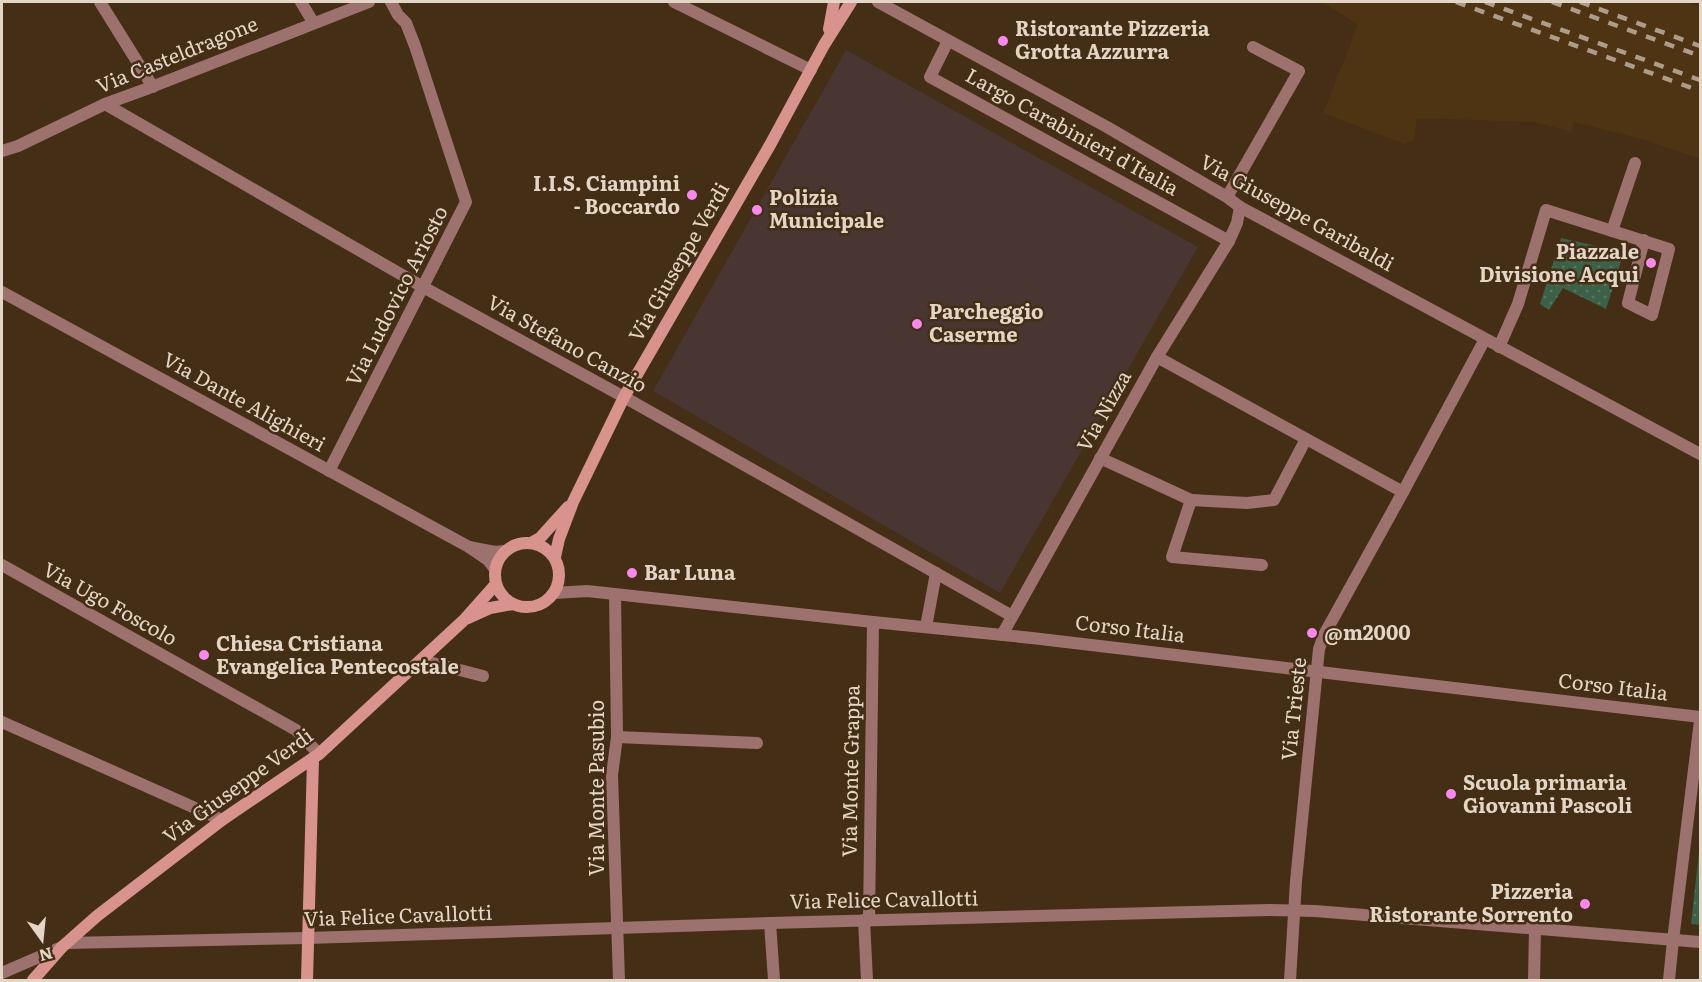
<svg xmlns="http://www.w3.org/2000/svg" width="1702" height="982" font-family="Literata,serif">
<defs>
<pattern id="park-dots" width="8" height="8" patternUnits="userSpaceOnUse" patternTransform="scale(1.5)"><rect width="8" height="8" fill="#3d6148"/><path d="M2 2h.1M6 6h.1" fill="none" stroke="#597761" stroke-width="1.8" stroke-linecap="round"/></pattern>
</defs>
<rect width="100%" height="100%" fill="#442e15"/>
<path fill="#493531" d="M846,50L1198,247L1000,593L653,391Z"/>
<path fill="#4f3414" d="M1322,2H1681L1700,6V159L1643,139L1574,122L1571,132L1535,122L1417,118L1414,140L1405,144L1323,113L1358,25Z"/>
<g fill="url(#park-dots)">
<path d="M1561,238L1624,252L1606,309L1563,288L1549,310L1540,304Z"/>
<path d="M1700,843V925L1691,924Z"/>
</g>
<g fill="none" stroke-linecap="round" stroke-linejoin="round">
<g stroke="#9d716e" stroke-width="12">
<path d="M100,2L153,87"/>
<path d="M301,2L313,22"/>
<path d="M674,2L811,70"/>
<path d="M878,2L1107,127L1227,197L1240,207L1700,454"/>
<path d="M948,41L930,77L1229,241"/>
<path d="M105,104L423,287L624,397L1012,616"/>
<path d="M2,151L18,146L105,104L149,88L369,2"/>
<path d="M1227,197L1299,71L1253,47"/>
<path d="M1612,231L1635,163"/>
<path d="M2,292L469,547"/>
<path d="M1499,347L1518,304L1546,210L1669,249L1652,315L1628,303L1644,240"/>
<path d="M1157,357L1403,492"/>
<path d="M1100,458L1191,500"/>
<path d="M329,471L466,202L415,46L406,23L398,15L391,2"/>
<path d="M2,565L296,730L319,754"/>
<path d="M1262,565L1172,557L1191,500L1247,503L1274,500L1306,439"/>
<path d="M495,569L488,560L469,547L495,552L505,551"/>
<path d="M554,593L587,591L873,622L1032,638L1700,717"/>
<path d="M615,595L617,737L612,775L619,980"/>
<path d="M926,627L936,573"/>
<path d="M1002,635L1157,357L1229,241L1237,223L1240,207"/>
<path d="M421,660L483,676"/>
<path d="M2,722L222,820"/>
<path d="M617,737L757,743"/>
<path d="M864,920L867,980"/>
<path d="M869,920L873,622"/>
<path d="M770,923L774,980"/>
<path d="M67,943L308,938L770,923L1269,910L1315,911L1700,942"/>
<path d="M2,973L62,947"/>
<path d="M1290,980L1296,881L1319,649L1324,635L1403,492L1485,339"/>
<path d="M1534,980L1535,928"/>
<path d="M1669,980L1673,940L1700,721"/>
</g>
<g stroke="#d8938e" stroke-width="12">
<path d="M829,29L834,2"/>
<circle cx="527" cy="575" r="32"/>
<path d="M531,543L540,538L568,507"/>
<path d="M555,557L559,539L573,502L624,397L770,145L824,45L851,2"/>
<path d="M468,618L490,608L513,604"/>
<path d="M33,980L62,947L97,916L222,820L319,754L464,620L496,584"/>
<path d="M307,980L313,760"/>
</g>
<g stroke="#ad9c89" stroke-width="4.5" stroke-dasharray="10 10" stroke-linecap="butt">
<path d="M1456,2L1700,91"/>
<path d="M1485,2L1700,80"/>
<path d="M1552,2L1700,56"/>
<path d="M1580,2L1700,46"/>
</g>
</g>
<g fill="#f788ec" stroke="#442e15" stroke-width="2">
<circle cx="1003" cy="41" r="6"/>
<circle cx="692" cy="195" r="6"/>
<circle cx="757" cy="210" r="6"/>
<circle cx="1651" cy="263" r="6"/>
<circle cx="917" cy="324" r="6"/>
<circle cx="632" cy="573" r="6"/>
<circle cx="1312" cy="633" r="6"/>
<circle cx="204" cy="655" r="6"/>
<circle cx="1451" cy="794" r="6"/>
<circle cx="1585" cy="904" r="6"/>
</g>
<g text-anchor="middle" stroke-width="5" stroke-linejoin="round" paint-order="stroke">
<g font-size="20" font-weight="bold" fill="#e4d6c7" stroke="#442e15" text-anchor="start">
<text x="1015" y="36">Ristorante Pizzeria<tspan x="1015" dy="23">Grotta Azzurra</tspan></text>
<text x="680" y="191" text-anchor="end">I.I.S. Ciampini<tspan x="680" dy="23">- Boccardo</tspan></text>
<text x="769" y="205">Polizia<tspan x="769" dy="23">Municipale</tspan></text>
<text x="1639" y="259" text-anchor="end">Piazzale<tspan x="1639" dy="23">Divisione Acqui</tspan></text>
<text x="929" y="319">Parcheggio<tspan x="929" dy="23">Caserme</tspan></text>
<text x="644" y="580">Bar Luna</text>
<text x="1324" y="640">@m2000</text>
<text x="216" y="651">Chiesa Cristiana<tspan x="216" dy="23">Evangelica Pentecostale</tspan></text>
<text x="1463" y="790">Scuola primaria<tspan x="1463" dy="23">Giovanni Pascoli</tspan></text>
<text x="1573" y="899" text-anchor="end">Pizzeria<tspan x="1573" dy="23">Ristorante Sorrento</tspan></text>
</g>
<g font-size="20" fill="#e4d6c7" stroke="#442e15">
<text transform="translate(177 55) rotate(-22)" y="7">Via Casteldragone</text>
<text transform="translate(1072 132) rotate(29)" y="7">Largo Carabinieri d'Italia</text>
<text transform="translate(1297 213) rotate(29)" y="7">Via Giuseppe Garibaldi</text>
<text transform="translate(679 262) rotate(-60)" y="7">Via Giuseppe Verdi</text>
<text transform="translate(397 296) rotate(-63)" y="7">Via Ludovico Ariosto</text>
<text transform="translate(567 344) rotate(29)" y="7">Via Stefano Canzio</text>
<text transform="translate(244 402) rotate(29)" y="7">Via Dante Alighieri</text>
<text transform="translate(1104 411) rotate(-61)" y="7">Via Nizza</text>
<text transform="translate(110 604) rotate(29)" y="7">Via Ugo Foscolo</text>
<text transform="translate(1130 629) rotate(7)" y="7">Corso Italia</text>
<text transform="translate(1613 687) rotate(7)" y="7">Corso Italia</text>
<text transform="translate(1294 709) rotate(-84)" y="7">Via Trieste</text>
<text transform="translate(851 771) rotate(-89)" y="7">Via Monte Grappa</text>
<text transform="translate(238 786) rotate(-36)" y="7">Via Giuseppe Verdi</text>
<text transform="translate(597 788) rotate(-90)" y="7">Via Monte Pasubio</text>
<text transform="translate(884 900) rotate(-1)" y="7">Via Felice Cavallotti</text>
<text transform="translate(398 916) rotate(-2)" y="7">Via Felice Cavallotti</text>
</g>
</g>
<rect width="1702" height="982" fill="none" stroke="#e4d6c7" stroke-width="6"/>
<g transform="translate(42 940) rotate(165)" stroke="#442e15" stroke-width="4.5" paint-order="stroke">
<path d="M0-4.5L10 22L0 15L-10 22Z" fill="#e4d6c7"/>
<text y="-9" font-size="16" font-weight="bold" text-anchor="middle" fill="#e4d6c7">N</text>
</g>
</svg>
